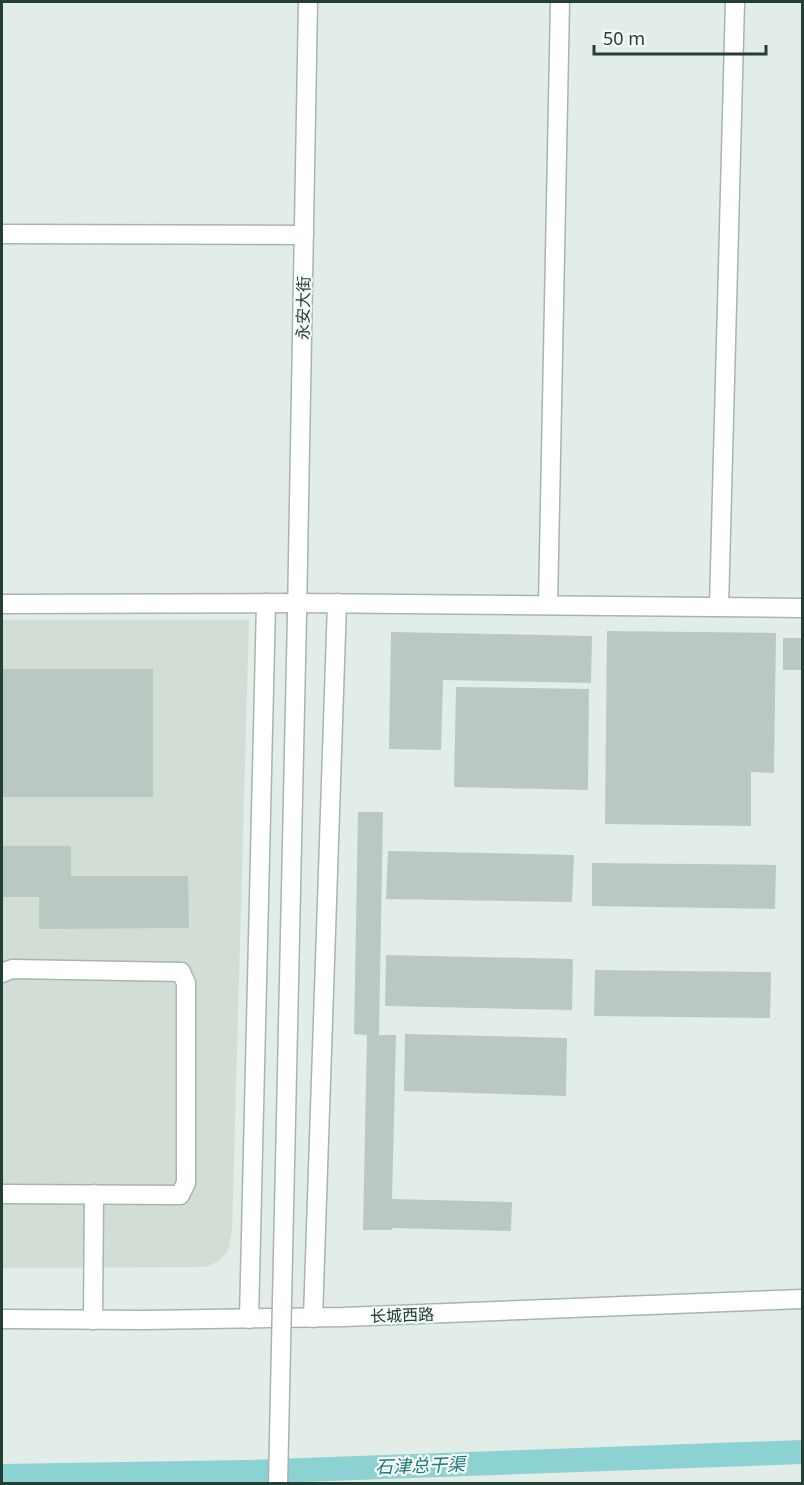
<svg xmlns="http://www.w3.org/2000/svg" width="804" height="1485" font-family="'Noto Sans','Noto Sans SC',sans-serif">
<rect width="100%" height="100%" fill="#e3ede7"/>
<path fill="#d2ddd6" d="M2,620H249L232,1231L228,1251L219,1261L206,1267L2,1268Z"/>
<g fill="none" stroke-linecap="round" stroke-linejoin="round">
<path stroke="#8cd2d2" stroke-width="24" d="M2,1476L247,1472L802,1452"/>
</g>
<g fill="#b9c8c0">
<path d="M607,631L776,633L774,773L751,772V826L605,824Z"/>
<path d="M391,632L592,636L591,683L443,680L441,750L389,749Z"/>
<rect x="783" y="638" width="19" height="32"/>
<rect x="2" y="669" width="151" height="128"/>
<path d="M456,687L589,689L588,790L454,787Z"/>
<path d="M358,812H383L379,1035H396L392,1199L512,1202L511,1231L392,1228V1230H363L367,1035L354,1034Z"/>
<path d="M2,846H71V876H188L189,928L39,929V897H2Z"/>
<path d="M388,851L574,855L572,902L386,899Z"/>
<path d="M592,863L776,865L775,909L592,906Z"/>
<path d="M386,955L573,959L572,1010L385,1006Z"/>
<path d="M595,970L771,972L770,1018L594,1016Z"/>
<path d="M405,1034L567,1038L566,1096L404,1091Z"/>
</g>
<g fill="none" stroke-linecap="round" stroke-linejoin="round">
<defs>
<g id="minor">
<path d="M2,234L304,235"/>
<path d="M2,604L297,603L802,608"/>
<path d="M548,605L560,2"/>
<path d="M719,607L735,2"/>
<path d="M297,615L308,2"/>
<path d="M2,973L12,969L181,972L186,983V1183L180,1195L2,1194"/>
<path d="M313,1318L337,603"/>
<path d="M2,1319L144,1320L344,1317L802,1299"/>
<path d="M249,1319L266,603"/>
<path d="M93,1320L94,1194"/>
</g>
</defs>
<use href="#minor" stroke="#a6b5ad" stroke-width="21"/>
<use href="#minor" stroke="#fff" stroke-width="18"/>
<defs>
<path id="minor-bridge" d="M278,1484L297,615"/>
</defs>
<use href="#minor-bridge" stroke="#a6b5ad" stroke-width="21" stroke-linecap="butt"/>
<use href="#minor-bridge" stroke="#fff" stroke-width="18"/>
</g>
<g text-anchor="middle" stroke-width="4.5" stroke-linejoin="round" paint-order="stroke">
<g font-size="16" fill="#233f33" stroke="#f4faf6">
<text transform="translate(303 308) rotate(-89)" y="6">永安大街</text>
<text transform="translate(402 1315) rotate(-2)" y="6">长城西路</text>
</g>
<g font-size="18" font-style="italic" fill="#1c7a7c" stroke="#f4faf6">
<text transform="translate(420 1466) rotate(-2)" y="6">石津总干渠</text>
</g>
</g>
<rect width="804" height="1485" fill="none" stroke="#233f33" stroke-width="6"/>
<path d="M594 45v9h172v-9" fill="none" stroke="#233f33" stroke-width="3"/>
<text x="603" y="45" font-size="18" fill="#233f33" stroke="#f4faf6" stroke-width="4.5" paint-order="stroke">50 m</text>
</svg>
